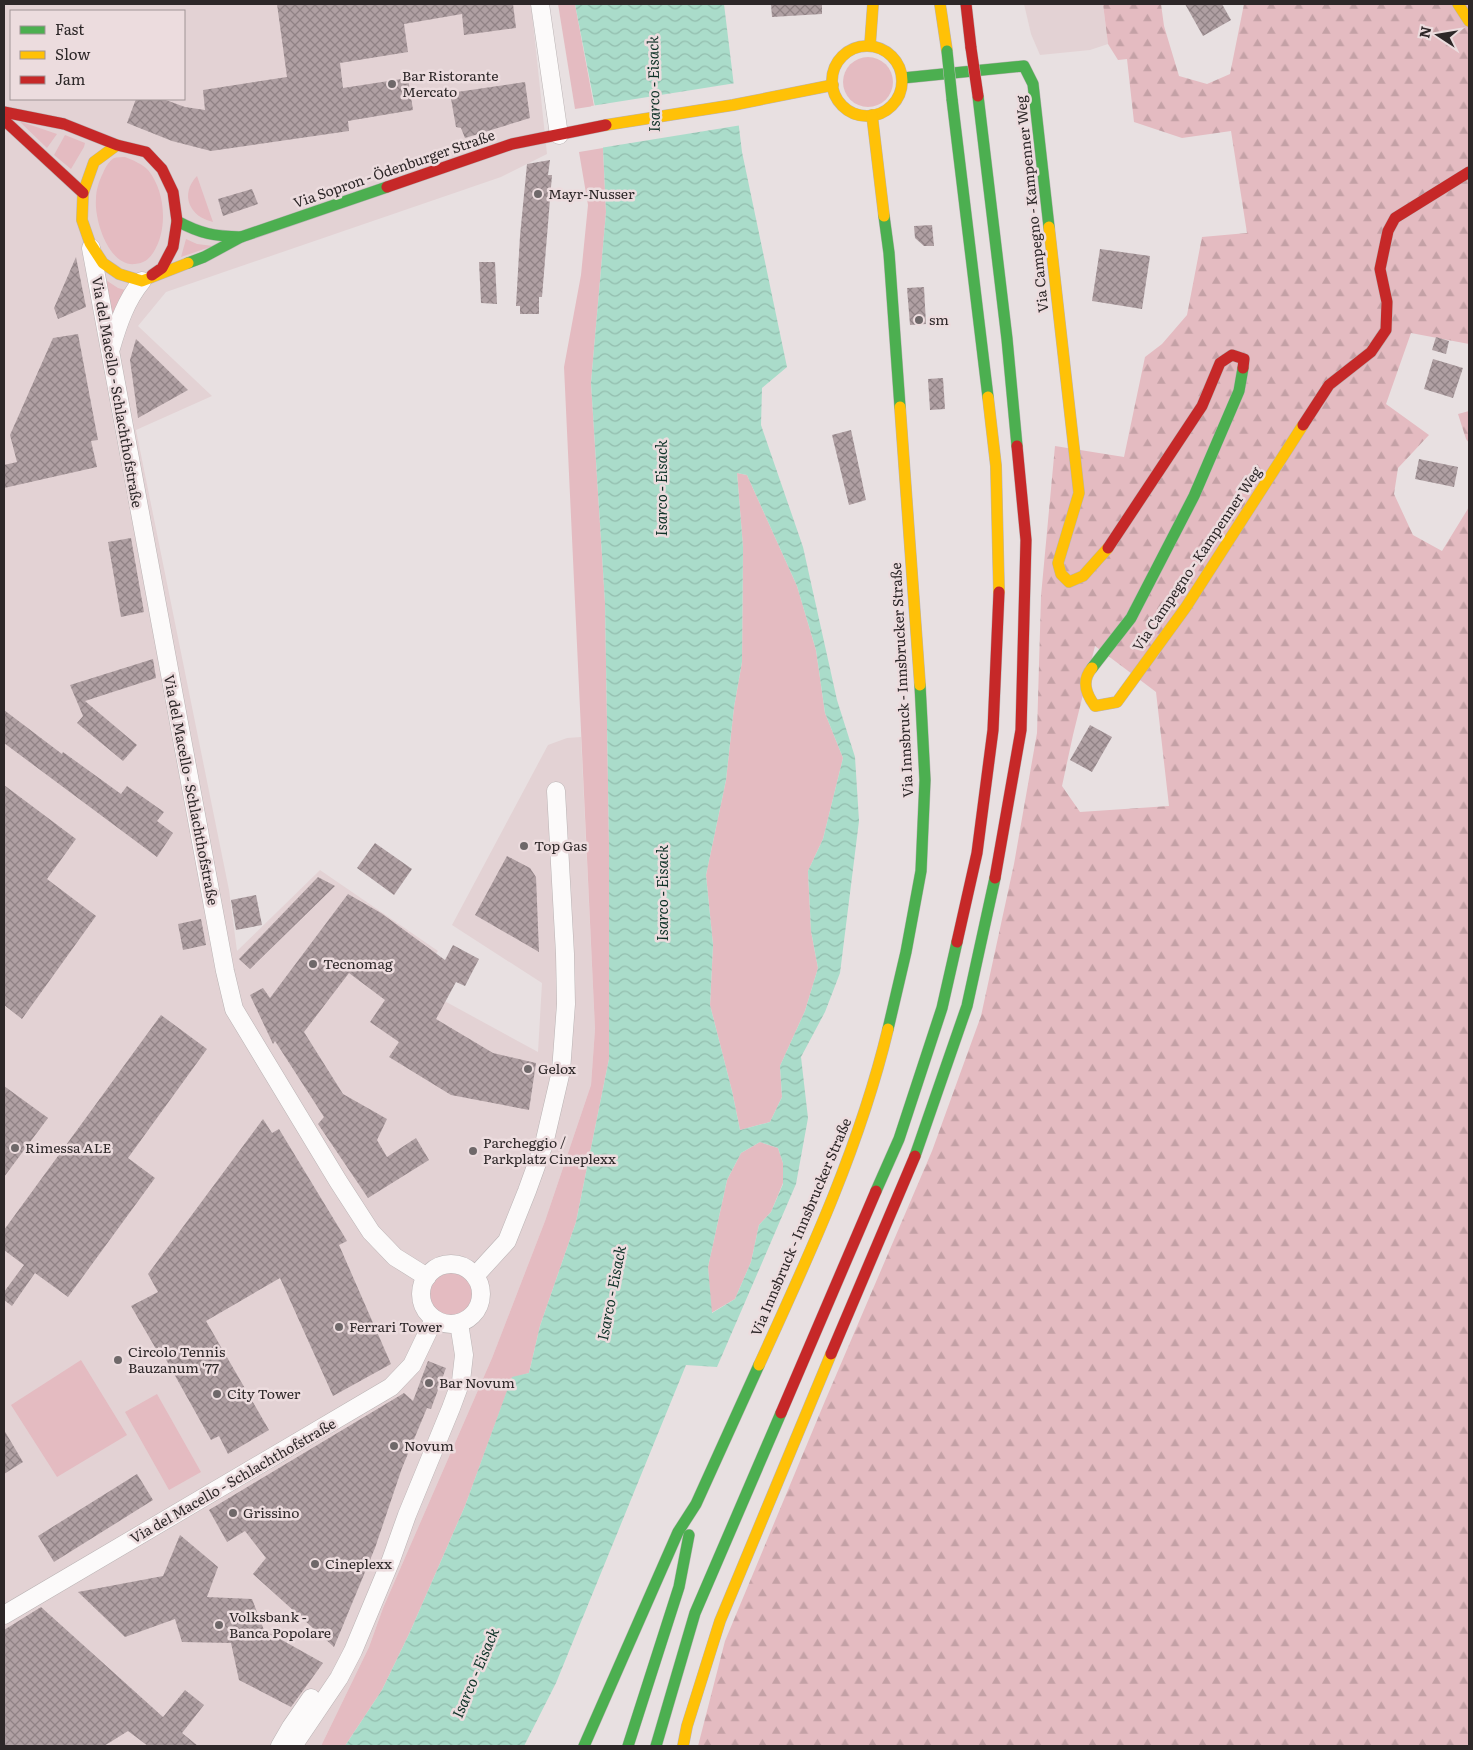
<svg xmlns="http://www.w3.org/2000/svg" width="1473" height="1750" font-family="Literata,serif">
<defs>
<pattern id="forest-firs" width="22" height="20" patternUnits="userSpaceOnUse" patternTransform="scale(1.25)"><rect width="22" height="20" fill="#e4bbc1"/><path d="M5 1l3.5 6h-7zM16 11l3.5 6h-7z" fill="#c4a1a6"/></pattern>
<pattern id="water-waves" width="16" height="10" patternUnits="userSpaceOnUse" patternTransform="scale(1.25)"><rect width="16" height="10" fill="#aadcca"/><path d="M0 5q4-4 8 0t8 0" fill="none" stroke="#93bdae"/></pattern>
<pattern id="building-cross-hatch" width="8" height="8" patternUnits="userSpaceOnUse" patternTransform="scale(1.25)"><rect width="8" height="8" fill="#b0a0a3"/><path d="M0 0l8 8M0 8l8-8" fill="none" stroke="#908285"/></pattern>
</defs>
<rect width="100%" height="100%" fill="#e8e0e1"/>
<g fill="#e3d2d4" fill-rule="evenodd">
<path d="M4,4H531L547,154L501,177L166,292L138,326L212,396L136,430L229,890L237,951L320,870L438,951L417,986L538,1052L542,983L452,925L548,745L567,738L581,737L595,1029L591,1085L545,1221L492,1358L383,1608L369,1647L321,1746H4ZM11,11H184V99H11Z"/>
<path d="M1024,4H1103L1108,44L1090,50L1040,55L1031,34Z"/>
</g>
<g fill="#e4bbc1">
<path d="M558,4H575L594,106L575,109Z"/>
<circle cx="868" cy="82" r="25"/>
<path d="M19,121L57,134L47,148Z"/>
<path d="M65,135L85,143L84,147L71,169L54,155Z"/>
<path d="M603,148L606,212L591,383L605,602L609,843V1059L576,1222L540,1326L529,1373L512,1378L465,1506L410,1632L382,1690L345,1746H321L369,1647L383,1608L492,1358L545,1221L591,1085L595,1029L564,367L581,275L588,205L579,152Z"/>
<path d="M125,157C133,160 142,164 148,170C166,192 168,230 153,253C148,260 144,263 135,264C109,267 94,220 96,199C96,190 99,181 103,173C105,168 109,161 114,158C117,157 122,157 125,157Z"/>
<path d="M197,176L213,222C190,217 179,195 197,176Z"/>
<path d="M186,239L197,244L213,246L181,257Z"/>
<path d="M98,275L118,288L129,291L117,314L106,316Z"/>
<path d="M737,473L747,475L797,586L816,650L825,713L843,758L823,839L808,871L811,931L818,968L805,1011L780,1066L782,1097L770,1122L740,1130L732,1091L710,1005L713,945L706,875L726,780L734,707L742,662L743,547Z"/>
<path d="M760,1142L778,1148L783,1163V1183L771,1212L759,1225L751,1262L735,1299L711,1313L708,1267L727,1180L741,1153Z"/>
<circle cx="451" cy="1294" r="25"/>
<path d="M81,1360L127,1435L57,1477L11,1405Z"/>
<path d="M157,1394L201,1472L169,1490L125,1412Z"/>
</g>
<g fill="url(#forest-firs)" fill-rule="evenodd">
<path d="M1103,4H1161L1164,26L1179,76L1207,84L1230,74L1244,4H1469V344L1411,333L1386,404L1429,435L1398,468L1394,494L1413,535L1442,551L1469,507V1746H698L725,1641L825,1401L932,1151L981,1016L1014,864L1037,733L1041,596L1055,446L1124,457L1145,357L1162,344L1187,315L1202,237L1247,233L1231,131L1182,138L1134,122L1127,59L1118,60L1108,44ZM1095,646L1156,692L1169,806L1080,812L1062,786L1073,735Z"/>
<path d="M1469,411V443L1466,439L1458,414Z"/>
</g>
<path fill="url(#water-waves)" fill-rule="evenodd" d="M575,4H724L742,152L787,367L762,388L761,425L803,547L837,700L855,757L859,821L840,973L825,1012L801,1057L808,1118L796,1184L717,1367L686,1365L556,1683L524,1746H345L382,1690L410,1632L465,1506L512,1377L529,1373L540,1326L576,1222L609,1059V843L605,602L591,383L606,212L603,148ZM737,473L747,475L797,586L816,650L825,713L843,758L823,839L808,871L811,931L818,968L805,1011L780,1066L782,1097L770,1122L740,1130L732,1091L710,1005L713,945L706,875L726,780L734,707L742,662L743,547ZM760,1142L778,1148L783,1163V1184L771,1212L759,1225L751,1262L735,1299L712,1313L708,1267L727,1180L741,1153Z"/>
<path fill="#e8e0e1" d="M736,83L742,125L600,148L591,106Z"/>
<g fill="url(#building-cross-hatch)">
<path d="M277,4H513L516,28L464,35L462,14L404,24L408,52L340,63L343,88L408,78L413,110L348,121L349,131L211,151L172,141L127,123L136,99H163L185,107L205,110L203,90L287,77Z"/>
<path d="M771,4H822V14L772,17Z"/>
<path d="M1185,4H1222L1231,20L1203,36Z"/>
<path d="M525,82L530,118L465,138L461,128L456,127L450,93Z"/>
<path d="M550,160L548,175H552L542,297H539V314H520V306H516L520,236L527,164Z"/>
<path d="M252,189L258,204L223,216L218,199Z"/>
<path d="M932,225L934,246H924L915,238L914,226Z"/>
<path d="M1100,249L1150,256L1142,309L1092,301Z"/>
<path d="M76,257L86,307L58,319L54,308Z"/>
<path d="M479,262H495L497,304L481,303Z"/>
<path d="M924,287L926,324L910,325L907,288Z"/>
<path d="M78,334L98,440L91,441L97,467L4,488V465L17,462L10,435L53,338Z"/>
<path d="M1436,337L1449,341L1446,354L1432,350Z"/>
<path d="M136,339L188,390L138,418L130,360Z"/>
<path d="M1433,359L1463,368L1453,398L1424,389Z"/>
<path d="M943,378L945,409L930,410L928,379Z"/>
<path d="M851,430L866,500L849,505L832,435Z"/>
<path d="M1419,459L1458,467L1454,487L1415,479Z"/>
<path d="M131,538L144,612L121,617L108,542Z"/>
<path d="M153,659L156,678L85,701L137,745L123,761L77,723L83,716L70,685Z"/>
<path d="M4,710L62,754L63,752L121,794L127,786L164,812L157,821L173,833L157,857L4,743Z"/>
<path d="M1090,725L1112,737L1092,772L1070,760Z"/>
<path d="M4,785L76,839L47,879L96,916L22,1019L4,1005Z"/>
<path d="M375,843L412,869L394,895L357,868Z"/>
<path d="M507,856L530,868L536,877L539,952L475,915Z"/>
<path d="M318,877L335,886L250,969L239,959Z"/>
<path d="M348,894L381,913L445,960L453,945L479,959L465,986L456,982L436,1019L493,1053L536,1063L529,1110L451,1095L389,1057L399,1042L370,1022L385,1000L349,973L304,1032L343,1094L387,1119L377,1140L387,1157L416,1138L429,1160L368,1198L318,1124L324,1117L275,1041L273,1044L250,995L263,988L270,998Z"/>
<path d="M256,895L262,925L236,930L231,900Z"/>
<path d="M201,919L206,945L183,950L178,924Z"/>
<path d="M161,1015L207,1049L128,1158L155,1178L68,1297L35,1273L12,1306L4,1300V1292L24,1265L4,1250V1230Z"/>
<path d="M4,1086L48,1118L4,1177Z"/>
<path d="M263,1119L272,1133L279,1129L347,1241L339,1245L391,1364L333,1396L280,1278L206,1321L269,1430L228,1454L219,1436L211,1440L159,1347L156,1349L131,1306L158,1292L148,1274Z"/>
<path d="M428,1361L446,1368L431,1409L427,1408L402,1468L375,1548L334,1647L253,1574L266,1558L245,1531L227,1542L209,1510L404,1393L413,1401Z"/>
<path d="M4,1430L23,1462L4,1474Z"/>
<path d="M137,1474L153,1500L54,1562L38,1536Z"/>
<path d="M180,1535L218,1567L207,1597L252,1599L264,1630L323,1663L291,1707L239,1680L231,1643L182,1642L175,1619L125,1637L78,1592L163,1576Z"/>
<path d="M41,1607L163,1717L185,1690L204,1705L182,1733L198,1746H148L128,1731L104,1746H4V1630Z"/>
</g>
<g fill="none" stroke-linecap="round" stroke-linejoin="round">
<defs>
<g id="street">
<path d="M540,4L559,135"/>
<path d="M91,248L225,971L234,1009L338,1181L371,1232L395,1257L427,1277"/>
<path d="M111,348C118,324 126,300 142,281"/>
<circle cx="451" cy="1294" r="30"/>
<path d="M475,1276L507,1241L527,1191L544,1144L561,1071L566,1004L565,954L556,791"/>
<path d="M4,1615L391,1387L412,1365L434,1319"/>
<path d="M280,1746L291,1727L311,1698"/>
<path d="M293,1746L339,1678L353,1651L391,1560L407,1515L451,1408L461,1381L464,1355L459,1323"/>
</g>
<g id="fast">
<path d="M903,78L1024,66L1033,84L1049,227"/>
<path d="M978,96L1007,339L1017,446"/>
<path d="M952,99L988,397"/>
<path d="M884,216L889,253L900,407"/>
<path d="M177,221C201,234 214,236 241,237"/>
<path d="M188,263L204,257L241,237L387,187"/>
<path d="M1092,668L1131,618L1194,496L1239,391L1243,368"/>
<path d="M888,1029L906,952L921,871L925,780L920,685"/>
<path d="M915,1156L967,1006L995,878"/>
<path d="M876,1191L899,1139L942,1008L957,942"/>
<path d="M584,1746L678,1532L696,1504L759,1365"/>
<path d="M628,1746L679,1587L689,1535"/>
<path d="M656,1746L695,1613L781,1413"/>
</g>
<g id="slow">
<path d="M940,4L947,51"/>
<path d="M1458,4L1469,21"/>
<path d="M870,45L873,4"/>
<circle cx="867" cy="81" r="35"/>
<path d="M872,115L884,216"/>
<path d="M606,125L733,105L833,85"/>
<path d="M117,145L94,162L83,193L82,220L90,243L103,263L119,274L142,281L188,263"/>
<path d="M1049,227L1079,493L1058,563L1061,574L1069,582L1083,576L1108,548"/>
<path d="M988,397L996,466L999,592"/>
<path d="M900,407L920,685"/>
<path d="M1092,668C1081,681 1086,694 1095,706L1117,702L1186,607L1303,425"/>
<path d="M759,1365C809,1256 860,1146 888,1029"/>
<path d="M683,1746L687,1726L720,1621L831,1354"/>
</g>
<g id="jam">
<path d="M966,4L971,48"/>
<path d="M4,112L64,124L117,145L146,152L162,169L173,192L177,221L173,247L162,268L152,275"/>
<path d="M4,120L83,193"/>
<path d="M387,187L512,144L606,125"/>
<path d="M1303,425L1329,385L1371,352L1386,330L1387,302L1380,269L1388,231L1395,218L1469,172"/>
<path d="M1108,548L1202,406L1220,363L1232,355L1244,359L1243,368"/>
<path d="M995,878L1021,730L1026,540L1017,446"/>
<path d="M957,942L977,853L993,730L999,592"/>
<path d="M831,1354L915,1156"/>
<path d="M781,1413L876,1191"/>
</g>
</defs>
<use href="#street" stroke="#bab3b4" stroke-width="19"/>
<use href="#fast" stroke="#bab3b4" stroke-width="12"/>
<use href="#slow" stroke="#bab3b4" stroke-width="12"/>
<use href="#jam" stroke="#bab3b4" stroke-width="12"/>
<use href="#street" stroke="#fcfafa" stroke-width="18"/>
<use href="#fast" stroke="#4caf50" stroke-width="11"/>
<use href="#slow" stroke="#ffc107" stroke-width="11"/>
<use href="#jam" stroke="#c62828" stroke-width="11"/>
<defs>
<path id="fast-bridge" d="M947,51L952,99"/>
<path id="jam-bridge" d="M971,48L978,96"/>
</defs>
<use href="#fast-bridge" stroke="#c1bcbd" stroke-width="12" stroke-linecap="butt"/>
<use href="#jam-bridge" stroke="#c1bcbd" stroke-width="12" stroke-linecap="butt"/>
<use href="#fast-bridge" stroke="#4caf50" stroke-width="11"/>
<use href="#jam-bridge" stroke="#c62828" stroke-width="11"/>
</g>
<g fill="#6e6869" stroke="#ecdcde" stroke-width="2">
<circle cx="392" cy="84" r="5"/>
<circle cx="538" cy="194" r="5"/>
<circle cx="919" cy="320" r="5"/>
<circle cx="524" cy="846" r="5"/>
<circle cx="313" cy="964" r="5"/>
<circle cx="528" cy="1069" r="5"/>
<circle cx="15" cy="1148" r="5"/>
<circle cx="473" cy="1151" r="5"/>
<circle cx="339" cy="1327" r="5"/>
<circle cx="118" cy="1360" r="5"/>
<circle cx="429" cy="1383" r="5"/>
<circle cx="217" cy="1394" r="5"/>
<circle cx="394" cy="1446" r="5"/>
<circle cx="233" cy="1513" r="5"/>
<circle cx="315" cy="1564" r="5"/>
<circle cx="219" cy="1625" r="5"/>
</g>
<g text-anchor="middle" stroke-width="5" stroke-linejoin="round" paint-order="stroke">
<g font-size="14" fill="#2d2728" stroke="#ecdcde" text-anchor="start">
<text x="402" y="81">Bar Ristorante<tspan x="402" dy="16">Mercato</tspan></text>
<text x="548" y="199">Mayr-Nusser</text>
<text x="929" y="325">sm</text>
<text x="534" y="851">Top Gas</text>
<text x="323" y="969">Tecnomag</text>
<text x="538" y="1074">Gelox</text>
<text x="483" y="1148">Parcheggio /<tspan x="483" dy="16">Parkplatz Cineplexx</tspan></text>
<text x="25" y="1153">Rimessa ALE</text>
<text x="349" y="1332">Ferrari Tower</text>
<text x="128" y="1357">Circolo Tennis<tspan x="128" dy="16">Bauzanum '77</tspan></text>
<text x="439" y="1388">Bar Novum</text>
<text x="227" y="1399">City Tower</text>
<text x="404" y="1451">Novum</text>
<text x="243" y="1518">Grissino</text>
<text x="325" y="1569">Cineplexx</text>
<text x="229" y="1622">Volksbank -<tspan x="229" dy="16">Banca Popolare</tspan></text>
</g>
<g font-size="14" fill="#2d2728" stroke="#ecdcde">
<text transform="translate(394 169) rotate(-19)" y="5">Via Sopron - Ödenburger Straße</text>
<text transform="translate(1032 204) rotate(-96)" y="5">Via Campegno - Kampenner Weg</text>
<text transform="translate(117 392) rotate(80)" y="5">Via del Macello - Schlachthofstraße</text>
<text transform="translate(1197 559) rotate(-56)" y="5">Via Campegno - Kampenner Weg</text>
<text transform="translate(902 680) rotate(-93)" y="5">Via Innsbruck - Innsbrucker Straße</text>
<text transform="translate(191 790) rotate(79)" y="5">Via del Macello - Schlachthofstraße</text>
<text transform="translate(801 1227) rotate(-67)" y="5">Via Innsbruck - Innsbrucker Straße</text>
<text transform="translate(233 1481) rotate(-30)" y="5">Via del Macello - Schlachthofstraße</text>
</g>
<g font-size="15" font-style="italic" fill="#0d3126" stroke="#ecdcde">
<text transform="translate(654 84) rotate(-91)" y="5">Isarco - Eisack</text>
<text transform="translate(662 488) rotate(-90)" y="5">Isarco - Eisack</text>
<text transform="translate(663 893) rotate(-90)" y="5">Isarco - Eisack</text>
<text transform="translate(612 1293) rotate(-79)" y="5">Isarco - Eisack</text>
<text transform="translate(476 1673) rotate(-67)" y="5">Isarco - Eisack</text>
</g>
</g>
<rect width="1473" height="1750" fill="none" stroke="#2d2728" stroke-width="10"/>
<rect x="10" y="10" width="175" height="90" fill="#ecdcde" stroke="#a09495"/>
<rect x="20" y="26" width="25" height="8" fill="#4caf50" stroke="#a09495"/>
<text x="55" y="35" font-size="15" fill="#2d2728">Fast</text>
<rect x="20" y="51" width="25" height="8" fill="#ffc107" stroke="#a09495"/>
<text x="55" y="60" font-size="15" fill="#2d2728">Slow</text>
<rect x="20" y="76" width="25" height="8" fill="#c62828" stroke="#a09495"/>
<text x="55" y="85" font-size="15" fill="#2d2728">Jam</text>
<g transform="translate(1438 35) rotate(282)" stroke="#ecdcde" stroke-width="4" paint-order="stroke">
<path d="M0-4L9 19L0 12L-9 19Z" fill="#2d2728"/>
<text y="-8" font-size="14" font-weight="bold" text-anchor="middle" fill="#2d2728">N</text>
</g>
</svg>
